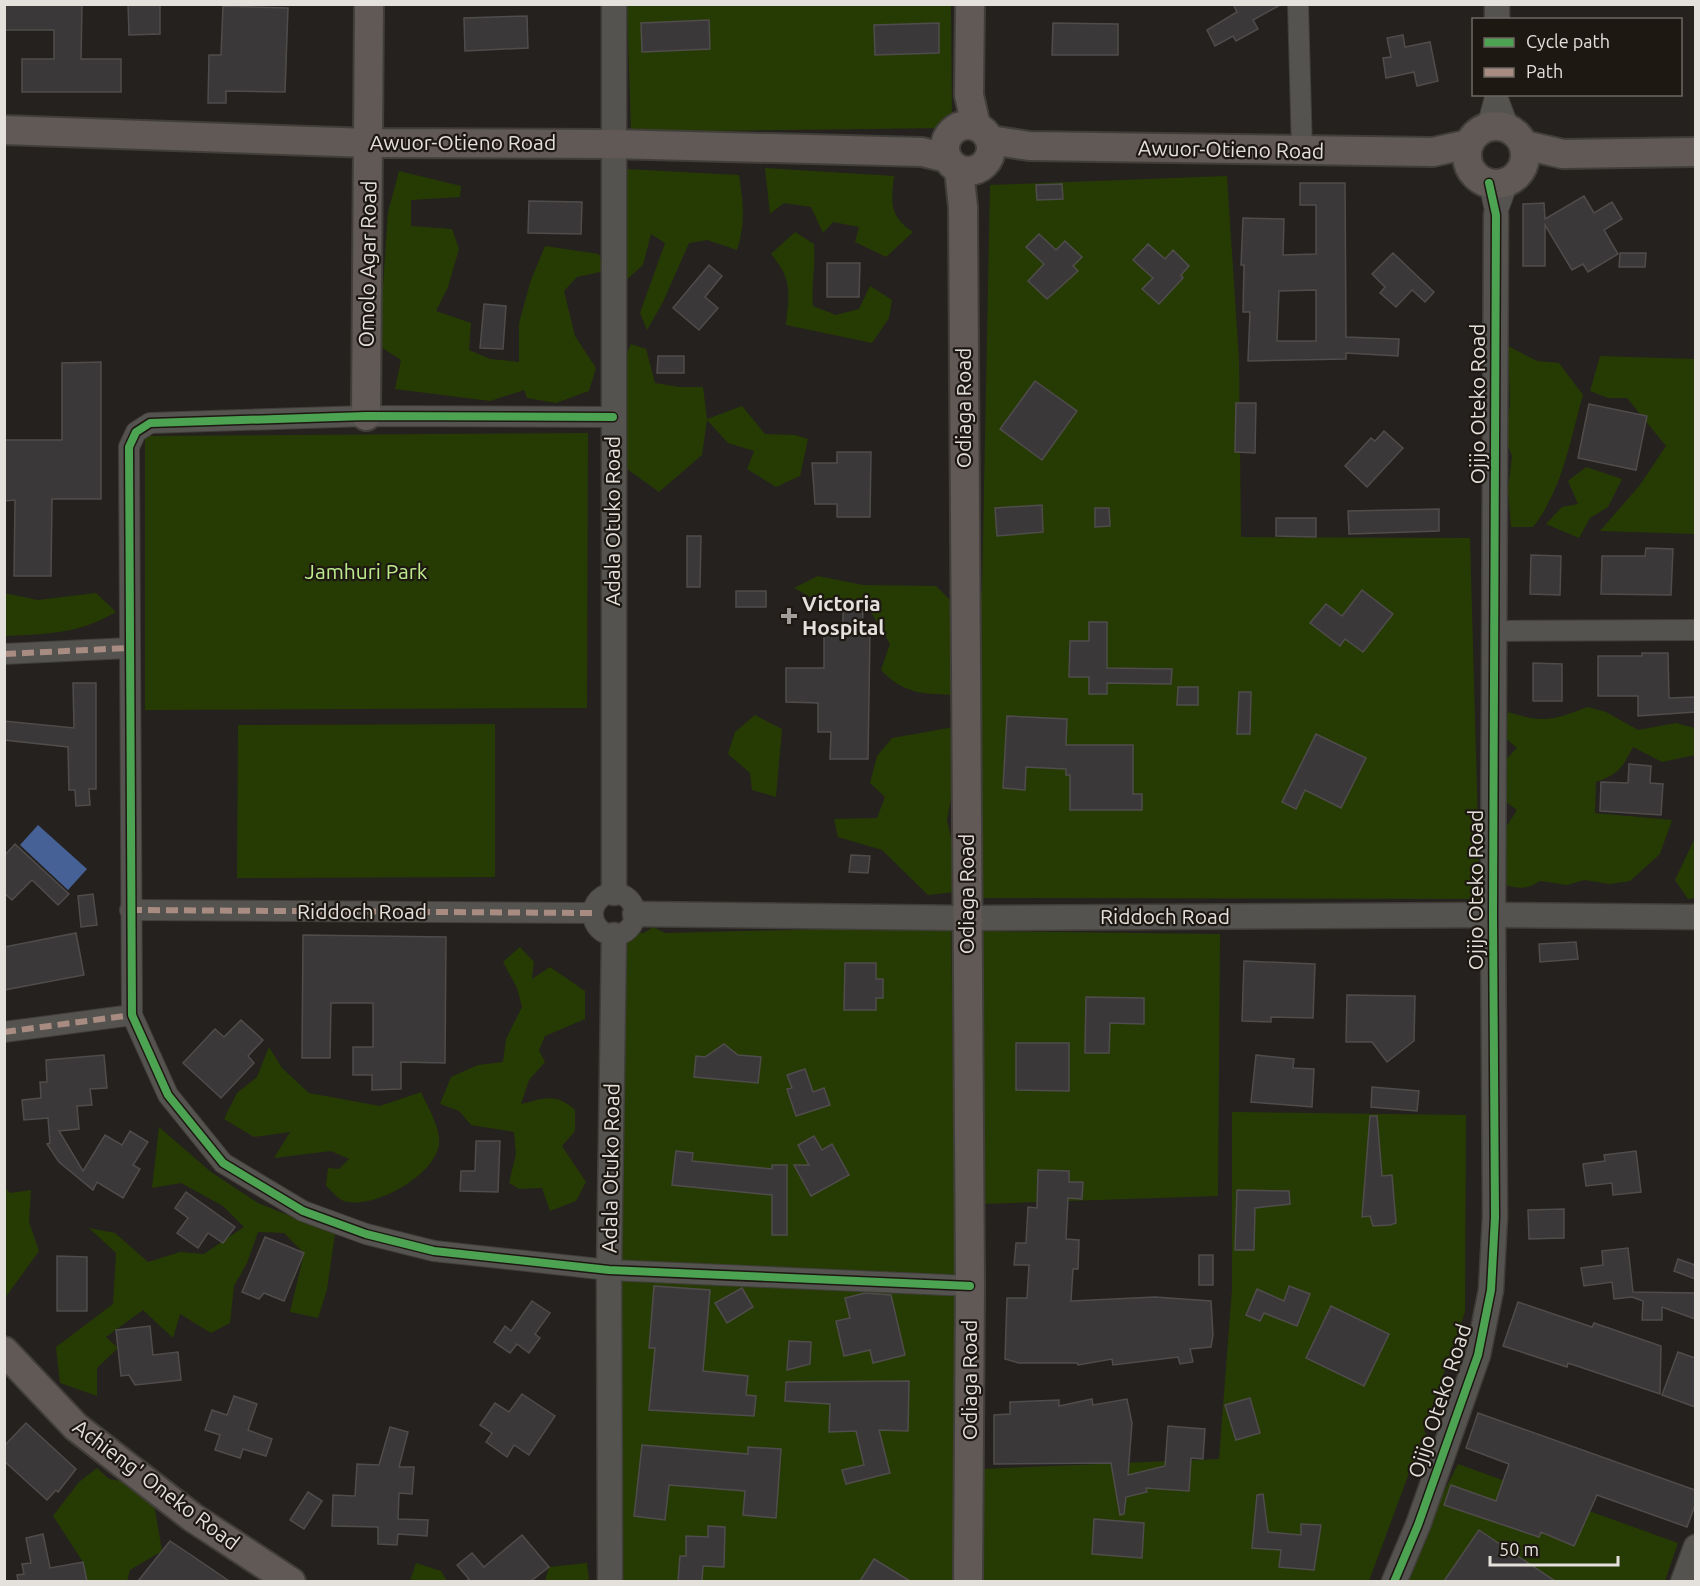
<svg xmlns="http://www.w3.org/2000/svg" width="1700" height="1586" font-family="Ubuntu,sans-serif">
<rect width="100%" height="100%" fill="#25211e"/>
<g fill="#263b04">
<path d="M627,5H951L952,128L631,132Z"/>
<path d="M765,168L894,176C891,203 889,216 913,232L886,257L855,242L859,227L833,222L823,233L811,207L784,203L770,214Z"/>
<path d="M625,169L739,175C743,204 746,221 737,250L707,240L689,243L663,302L647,330L640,313L665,243L651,234L643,265L625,281Z"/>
<path d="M399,171L461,186L460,197L411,200V226L452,229L459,249L448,287L436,311L471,323L469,350L490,359L519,362V323L531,280L545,246L599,254L605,271L577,277L564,291L575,336L596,368L589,391L556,403L527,398L524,390L490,401L395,389L401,360L379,346L388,212Z"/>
<path d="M1227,176L1239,360L1241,537L1470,538L1480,899L975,898L981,615L979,593L982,591L990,185Z"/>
<path d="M795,232L814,244C816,266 811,284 813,306L836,315L859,309L870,286L892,300L889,318L872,343L786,325C789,293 793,280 771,254Z"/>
<path d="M631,344L646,349L655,383L679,387H703L707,419L742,406L765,434L795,435L808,439L800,476L776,487L747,469L754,451L728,443L707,420L702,455L659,492L627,469L614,379Z"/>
<path d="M1508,346L1537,361L1559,363L1583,395C1570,440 1563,489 1533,527H1511L1508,490L1512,456L1505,438L1510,404Z"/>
<path d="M1600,356L1695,359V534L1600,531L1640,485L1666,446L1627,398H1608L1590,391Z"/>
<path d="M588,433L587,708L145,710V436Z"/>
<path d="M1586,467L1622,479L1608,507L1590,518L1579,538L1546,524L1562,507L1578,504L1568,481Z"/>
<path d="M818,576L863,585L936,586L951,601L955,695C923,694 904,694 881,670L890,644L865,602L816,600L794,588Z"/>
<path d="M4,593L38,600L96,593L116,612C79,634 47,634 5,636Z"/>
<path d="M1587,707L1606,712L1638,730L1676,723L1695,728V755L1662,762L1633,747C1622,768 1619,774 1596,782L1595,813L1672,820L1660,854L1630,881L1610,884L1584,880L1567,885L1540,881C1527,890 1517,889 1503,884L1506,827L1517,810L1502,799L1504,761L1517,748L1504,737L1508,712C1544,723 1552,721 1587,707Z"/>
<path d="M755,715L782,729L776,797L752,790L750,773L728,754L735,732Z"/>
<path d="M495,724V877L237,878L238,725Z"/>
<path d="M954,727L956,772L947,820L956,860V892L928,895L882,850L838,837L834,819L877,818L885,797L870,783L877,756L892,738Z"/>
<path d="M1695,838V898L1688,899L1675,880Z"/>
<path d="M951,926L960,1581L604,1582L622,934L644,933L653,927L665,933Z"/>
<path d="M980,931L1220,934L1218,1196L982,1204Z"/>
<path d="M520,947L534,962L532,979L550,967L585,991V1019L545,1036L539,1050L545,1062L529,1080L521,1104C545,1099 554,1092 575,1110V1131L562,1146L586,1182L576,1201L550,1211L542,1188L519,1189L509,1183L516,1154L514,1132L471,1125L459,1111L440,1104L451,1077L478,1065L503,1062L506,1039L522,1007L517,988L503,962Z"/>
<path d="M269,1047L282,1068L309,1093L380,1106L421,1092C427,1106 441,1128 439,1144C435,1176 373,1210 344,1201C338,1199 331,1190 326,1186L328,1168L339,1169L349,1159L331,1151L274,1158L290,1132L254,1137L224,1119L237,1093L257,1077Z"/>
<path d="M1232,1112L1466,1115L1465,1312L1424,1430L1426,1434L1421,1441L1369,1581L978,1582L979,1469L1219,1459L1232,1289Z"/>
<path d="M159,1127L211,1172L258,1203L335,1234L327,1289L318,1318L290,1312L304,1253L284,1233L258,1232L247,1263L234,1286L230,1323L211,1333L180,1314L173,1338L143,1310L106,1337L118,1348L97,1368V1396L60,1383L56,1347L113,1304L116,1253L89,1228L115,1233L148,1262L180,1252L204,1254L244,1227L223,1206L181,1183L152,1188Z"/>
<path d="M4,1187L10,1193L31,1190L29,1222L39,1251L5,1298Z"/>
<path d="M1458,1464L1678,1543L1665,1581L1398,1582Z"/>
<path d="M97,1468L109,1479L151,1486L162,1551L130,1570L127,1581H85L83,1562L53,1516L79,1482Z"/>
<path d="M416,1563L441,1571L447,1581H410Z"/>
<path d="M587,1563L589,1581H545L549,1567Z"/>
</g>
<path fill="#456196" d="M38,825L87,869L68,890L20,845Z"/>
<g fill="#3b3839" stroke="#504c4c" stroke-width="1.5" fill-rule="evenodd">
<path d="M4,4H82L81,59H121V92H22V59H54V30H4Z"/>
<path d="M128,4H160V34L129,35Z"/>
<path d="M1233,4H1282L1253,20L1258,29L1236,41L1233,36L1215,46L1207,30L1237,12Z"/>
<path d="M223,6L288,8L285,92L226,91V103H208L209,55H221Z"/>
<path d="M527,16L528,48L465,51L464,18Z"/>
<path d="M709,20L710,49L642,52L641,23Z"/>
<path d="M939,23V53L875,55L874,25Z"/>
<path d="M1053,23L1118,24V55H1052Z"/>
<path d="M1403,35L1405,47L1430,42L1438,81L1417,86L1414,72L1386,78L1383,58L1391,57L1387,38Z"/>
<path d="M1300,183H1345L1346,337L1399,339L1398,356L1346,353V359L1248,361L1250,312H1243L1244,265H1241L1243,218L1284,219L1283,255L1316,254V205H1300ZM1316,290V341H1277L1279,291Z"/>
<path d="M1062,184L1063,199L1037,200L1036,185Z"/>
<path d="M1584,196L1594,213L1612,202L1622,219L1604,230L1618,254L1588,272L1583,264L1572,270L1545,225V266H1523V204L1544,203L1545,219Z"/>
<path d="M529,201L582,202L581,234L528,233Z"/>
<path d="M1039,234L1056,250L1065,241L1082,257L1073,266L1078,271L1047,299L1028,281L1044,264L1026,247Z"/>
<path d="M1148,244L1165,259L1173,250L1189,266L1181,275L1183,278L1159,304L1142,289L1153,278L1133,260Z"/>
<path d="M1393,253L1434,292L1425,302L1412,290L1396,307L1380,293L1385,287L1372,274Z"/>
<path d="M1620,253H1646L1645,267H1619Z"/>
<path d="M827,263H860L859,297H827Z"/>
<path d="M709,265L722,276L705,297L718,308L699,330L673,308Z"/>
<path d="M484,304L506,306L503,349L480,348Z"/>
<path d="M658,356H684V373H657Z"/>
<path d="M101,362V499H52L51,576H14L15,500L4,501V440H62V363Z"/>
<path d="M1035,381L1077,411L1042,460L1000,429Z"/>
<path d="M1236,403H1256L1255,453L1235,452Z"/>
<path d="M1589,404L1647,416L1636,470L1578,458Z"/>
<path d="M1384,431L1403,448L1367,487L1345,466L1371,438L1375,441Z"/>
<path d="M837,452H871L870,517H837V504H815L812,463H837Z"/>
<path d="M1042,505L1043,532L997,536L995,508Z"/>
<path d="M1095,508H1109L1110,526L1095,527Z"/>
<path d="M1439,509V531L1349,534L1348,511Z"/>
<path d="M1276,518H1316V537L1276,536Z"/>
<path d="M687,536H701L700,587H687Z"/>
<path d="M1646,548L1673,549L1671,595L1601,594L1602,556H1645Z"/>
<path d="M1531,555L1561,556L1560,595L1530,594Z"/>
<path d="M1362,590L1393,614L1363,652L1345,639L1340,646L1310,623L1326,604L1342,616Z"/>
<rect x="736" y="591" width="30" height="16"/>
<path d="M843,610H863L862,631H870L868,759H830L831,732H818V703L786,702V668H824V631H843Z"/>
<path d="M1089,622H1107V668L1172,669L1171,684L1107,683V694H1089V677H1069L1070,641H1089Z"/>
<path d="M1642,653H1668L1669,698L1695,697V712L1638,716V696H1598V656H1642Z"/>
<path d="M1533,663L1562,664V701H1533Z"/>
<path d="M73,683H96V789H89L90,805L76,806L75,790H69L68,747L4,740V721L74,728Z"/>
<path d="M1178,687H1198V705H1177Z"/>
<path d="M1239,692H1251L1250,734H1237Z"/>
<path d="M1007,716L1067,719L1066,745H1133V794H1142V810H1070V775H1066V769L1026,767L1025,790L1003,788Z"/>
<path d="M1316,734L1366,758L1341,808L1305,790L1296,809L1282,802Z"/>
<path d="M1629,764L1651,766L1650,783L1663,784L1661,815L1600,811L1601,782L1628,783Z"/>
<path d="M15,844L69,894L58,905L32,880L12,900L4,893V856Z"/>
<path d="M851,855L870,856L868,873L849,872Z"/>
<path d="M93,894L97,925L81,927L78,896Z"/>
<path d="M76,933L84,975L4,990V947Z"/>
<path d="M303,935L446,937L445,1063L401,1062V1089L372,1090V1075H353V1047H373V1003H331L330,1058H302Z"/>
<path d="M1576,942L1578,959L1540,962L1539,944Z"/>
<path d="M1244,961L1315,964L1313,1018L1271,1017V1022L1242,1021Z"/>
<path d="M845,963H876V979H883V998H876V1010H844Z"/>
<path d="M1347,995L1415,996L1414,1041L1387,1062L1372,1042H1346Z"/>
<path d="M1086,997L1144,998V1024L1110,1023L1109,1053H1085Z"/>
<path d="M241,1020L263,1040L248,1056L254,1063L221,1098L183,1063L215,1029L224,1037Z"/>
<path d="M1016,1043H1069V1091L1016,1090Z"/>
<path d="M724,1044L738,1055L761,1057L758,1083L694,1077L696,1056L705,1057Z"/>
<path d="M104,1055L107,1088L90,1089L92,1105L77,1106L79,1129L59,1131L83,1171L105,1135L122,1145L130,1131L148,1142L133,1165L140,1169L123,1198L97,1182L93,1190L59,1162L47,1144L50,1143L48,1118L24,1120L22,1100L41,1098L40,1082H47L46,1060Z"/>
<path d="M1256,1055L1294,1059L1293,1068L1314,1069L1312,1107L1251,1102Z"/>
<path d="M805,1069L813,1092L824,1088L830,1105L796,1116L787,1089L792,1088L787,1075Z"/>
<path d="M1372,1087L1419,1091L1417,1111L1371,1107Z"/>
<path d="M1370,1116H1377L1382,1176L1392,1175L1396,1223L1390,1225L1373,1226L1370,1216L1362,1217Z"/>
<path d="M814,1136L822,1150L832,1144L849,1175L811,1196L794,1165H809L798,1145Z"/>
<path d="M476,1141H500L498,1192L460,1191L461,1171H475Z"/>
<path d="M676,1151L693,1153L692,1161L772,1169V1165H787V1235H772V1195L672,1185Z"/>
<path d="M1636,1151L1641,1192L1613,1195L1612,1183L1586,1186L1583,1164L1605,1161L1604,1155Z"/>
<path d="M1038,1170L1069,1171V1182H1083L1082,1199L1068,1198L1066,1239L1079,1240L1078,1269H1073L1071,1301L1155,1297L1211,1301L1213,1335L1211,1347L1190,1349L1193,1362L1180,1364L1178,1357L1113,1365L1112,1359L1078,1365L1077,1363H1019L1005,1359L1007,1298H1027L1029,1265H1014L1016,1243H1026L1028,1207L1037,1208Z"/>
<path d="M1237,1190L1289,1191L1290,1204L1255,1208L1254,1250H1235Z"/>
<path d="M186,1192L235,1227L223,1243L208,1233L198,1248L177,1233L188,1218L175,1208Z"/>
<path d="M1564,1209V1238L1529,1239L1528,1210Z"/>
<path d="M265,1237L304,1253L284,1301L264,1293L259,1299L242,1292Z"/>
<path d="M1628,1248L1633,1292L1695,1293V1319L1662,1307V1320H1642L1643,1301L1632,1297L1614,1299L1612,1282L1584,1286L1581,1268L1603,1265L1602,1251Z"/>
<rect x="1199" y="1255" width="14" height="30"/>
<path d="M57,1256L87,1257V1311H57Z"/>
<path d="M1678,1259L1695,1265V1279L1674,1271Z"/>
<path d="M654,1286L710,1290L703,1371L748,1376L746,1395L756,1396L754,1416L649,1410L655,1348H649Z"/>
<path d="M1289,1286L1310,1294L1297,1326L1264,1313L1260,1321L1246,1315L1257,1289L1284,1301Z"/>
<path d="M742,1288L753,1307L727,1323L715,1303Z"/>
<path d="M865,1293L891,1295L905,1355L873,1363L870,1350L844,1356L836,1321L850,1318L845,1298Z"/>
<path d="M532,1301L550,1313L535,1334L540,1338L529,1353L517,1344L510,1353L494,1342L505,1326L511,1331Z"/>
<path d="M1518,1302L1592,1327L1594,1323L1661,1346L1660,1394L1568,1363L1567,1367L1503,1346Z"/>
<path d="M1331,1306L1389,1334L1364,1386L1306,1358Z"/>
<path d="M150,1326L153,1355L178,1352L181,1380L135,1385L129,1375L121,1376L116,1330Z"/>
<path d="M789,1341L811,1342L810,1364L787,1370Z"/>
<path d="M1678,1352L1695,1358V1407L1662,1395Z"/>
<path d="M909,1381L908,1431L879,1430L890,1473L846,1484L842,1470L864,1465L856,1431L829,1432L830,1404L785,1401L786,1382Z"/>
<path d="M522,1394L555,1416L529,1455L514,1445L507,1457L486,1442L492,1433L480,1425L495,1403L509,1412Z"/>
<path d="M234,1396L257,1404L248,1430L272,1439L266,1456L243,1449L240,1458L215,1450L220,1435L205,1430L212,1410L227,1415Z"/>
<path d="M1250,1398L1260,1433L1236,1440L1225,1405Z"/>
<path d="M1092,1399L1093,1405L1127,1399L1132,1423L1128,1475L1165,1466L1168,1426L1205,1429L1203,1459L1191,1458L1189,1491L1146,1488L1147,1492L1126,1497L1124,1514L1120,1515L1111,1463L994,1464V1415L1010,1414V1402L1059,1400V1406Z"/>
<path d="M1478,1413L1695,1490V1505L1687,1527L1597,1495L1574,1546L1541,1532L1539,1537L1444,1505L1451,1485L1496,1501L1509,1464L1466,1448Z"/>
<path d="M26,1423L76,1469L58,1492L56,1490L47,1500L4,1461V1446Z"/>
<path d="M390,1427L408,1432L399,1467H414L412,1494L399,1493L398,1519L428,1520L427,1536L398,1534L397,1545L378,1544V1527L332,1526L333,1495L355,1496L357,1464L379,1465Z"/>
<path d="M642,1445L748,1454V1447L781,1449L776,1518L743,1515L745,1491L669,1485L665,1520L634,1516Z"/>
<path d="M308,1492L322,1501L304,1529L290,1520Z"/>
<path d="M1263,1494L1268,1532L1301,1535V1524L1321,1525L1314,1570L1279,1567L1281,1550L1252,1548L1257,1495Z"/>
<path d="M1094,1519L1144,1523L1142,1558L1092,1554Z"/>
<path d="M708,1526L725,1527L724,1567L703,1566L702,1581H678L680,1556H686V1536L708,1537Z"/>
<path d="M1479,1530L1555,1581H1444Z"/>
<path d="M43,1534L50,1568L83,1562L87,1581H18L17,1575L24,1574L22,1564L31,1563L26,1538Z"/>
<path d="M522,1535L549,1567L531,1581H466L469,1579L457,1565L472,1553L484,1567Z"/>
<path d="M170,1541L194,1557L229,1581H138Z"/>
<path d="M874,1559L910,1581H860Z"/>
</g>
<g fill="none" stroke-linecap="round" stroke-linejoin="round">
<defs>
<g id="minor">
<path d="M1298,4L1302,151"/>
<path d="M1496,94L1509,128"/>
<path d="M1487,127L1496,94"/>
<path d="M1489,183L1496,215"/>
<path d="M1496,215L1508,182"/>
<path d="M613,417L366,416L150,423L136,432L129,447L132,1015L168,1095L223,1163L303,1211L366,1234L434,1251L609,1270L970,1286"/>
<path d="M1495,631L1696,630"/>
<path d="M4,654L129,648"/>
<circle cx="614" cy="914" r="21"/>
<path d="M130,910L593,913"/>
<path d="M4,1032L132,1015"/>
</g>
<g id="tertiary">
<path d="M614,4V893"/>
<path d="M1497,20V4"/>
<path d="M635,914L967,918L1493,915L1696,917"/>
<path d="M610,1582L609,1270L614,935"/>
<path d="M1394,1582L1418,1525L1478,1355L1491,1290L1495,1217L1493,915L1496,215"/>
<path d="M1683,1582L1696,1547"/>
</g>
<g id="secondary">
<path d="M970,4L969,95L976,126"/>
<circle cx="968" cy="148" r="23"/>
<circle cx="1496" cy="155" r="29"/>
<path d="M4,130L369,143L612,144L922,152L947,158"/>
<path d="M990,140L1029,146L1433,152L1469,144"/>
<path d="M1524,145L1563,154L1696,152"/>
<path d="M959,170L963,207L970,1286L968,1582"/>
<path d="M366,416L369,4"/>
<path d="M4,1351L76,1427L192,1517L291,1582"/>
</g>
</defs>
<use href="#minor" stroke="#413e3a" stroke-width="22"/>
<use href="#tertiary" stroke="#413e3a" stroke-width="27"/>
<use href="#secondary" stroke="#413e3a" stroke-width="32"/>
<use href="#minor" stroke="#555350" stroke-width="20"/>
<use href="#tertiary" stroke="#555350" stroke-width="24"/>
<use href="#secondary" stroke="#605956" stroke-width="28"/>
<g stroke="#a88b81" stroke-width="6" stroke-dasharray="12 6" stroke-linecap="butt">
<path d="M4,654L129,648"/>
<path d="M130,910L593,913"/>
<path d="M4,1032L132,1015"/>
</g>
<defs>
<g id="cycleway">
<path d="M613,417L366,416L150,423L136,432L129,447L132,1015L168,1095L223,1163L303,1211L366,1234L434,1251L609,1270L970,1286"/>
<path d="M1394,1582L1418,1525L1478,1355L1491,1290L1495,1217L1493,915L1496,215L1489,183"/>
</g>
</defs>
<use href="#cycleway" stroke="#1e1812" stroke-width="11"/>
<use href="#cycleway" stroke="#4ca352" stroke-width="8"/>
</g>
<path fill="#a19d99" stroke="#1e1812" stroke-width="2" d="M786 607h6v6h6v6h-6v6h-6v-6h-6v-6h6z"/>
<g text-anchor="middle" stroke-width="4.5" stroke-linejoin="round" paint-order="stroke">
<g font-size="21" fill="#e4e0db" stroke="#1e1812">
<text x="463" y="150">Awuor-Otieno Road</text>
<text transform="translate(1231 150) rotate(1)" y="7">Awuor-Otieno Road</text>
<text transform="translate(368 264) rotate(-89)" y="7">Omolo Agar Road</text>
<text transform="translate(1478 404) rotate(-90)" y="7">Ojijo Oteko Road</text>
<text transform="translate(964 408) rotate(-90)" y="7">Odiaga Road</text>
<text transform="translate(613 521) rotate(-90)" y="7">Adala Otuko Road</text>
<text transform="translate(1476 890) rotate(-90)" y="7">Ojijo Oteko Road</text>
<text transform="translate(967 894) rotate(-90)" y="7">Odiaga Road</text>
<text x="362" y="919">Riddoch Road</text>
<text x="1165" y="924">Riddoch Road</text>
<text transform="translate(611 1168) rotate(-89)" y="7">Adala Otuko Road</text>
<text transform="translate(970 1380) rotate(-90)" y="7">Odiaga Road</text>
<text transform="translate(1440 1401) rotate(-72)" y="7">Ojijo Oteko Road</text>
<text transform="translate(156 1485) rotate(37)" y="7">Achieng' Oneko Road</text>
</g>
<g font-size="21" fill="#bdec8d" stroke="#1e1812">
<text x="366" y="579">Jamhuri Park</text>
</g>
<g font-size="21" font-weight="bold" fill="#e4e0db" stroke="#1e1812" text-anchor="start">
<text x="802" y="611">Victoria<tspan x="802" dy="24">Hospital</tspan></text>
</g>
</g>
<rect width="1700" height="1586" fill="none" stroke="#e4e0db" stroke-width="12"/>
<rect x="1472" y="18" width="210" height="78" fill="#1e1812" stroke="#6d6862" stroke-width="1.5"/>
<rect x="1484" y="38" width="30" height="9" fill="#4ca352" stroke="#6d6862" stroke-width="1.5"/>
<text x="1526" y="48" font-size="18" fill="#e4e0db">Cycle path</text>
<rect x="1484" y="68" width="30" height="9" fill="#a88b81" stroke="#6d6862" stroke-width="1.5"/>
<text x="1526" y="78" font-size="18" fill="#e4e0db">Path</text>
<path d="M1490 1556v9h128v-9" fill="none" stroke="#e4e0db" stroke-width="3"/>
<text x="1499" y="1556" font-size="18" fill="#e4e0db" stroke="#1e1812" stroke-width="4.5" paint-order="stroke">50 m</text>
</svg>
